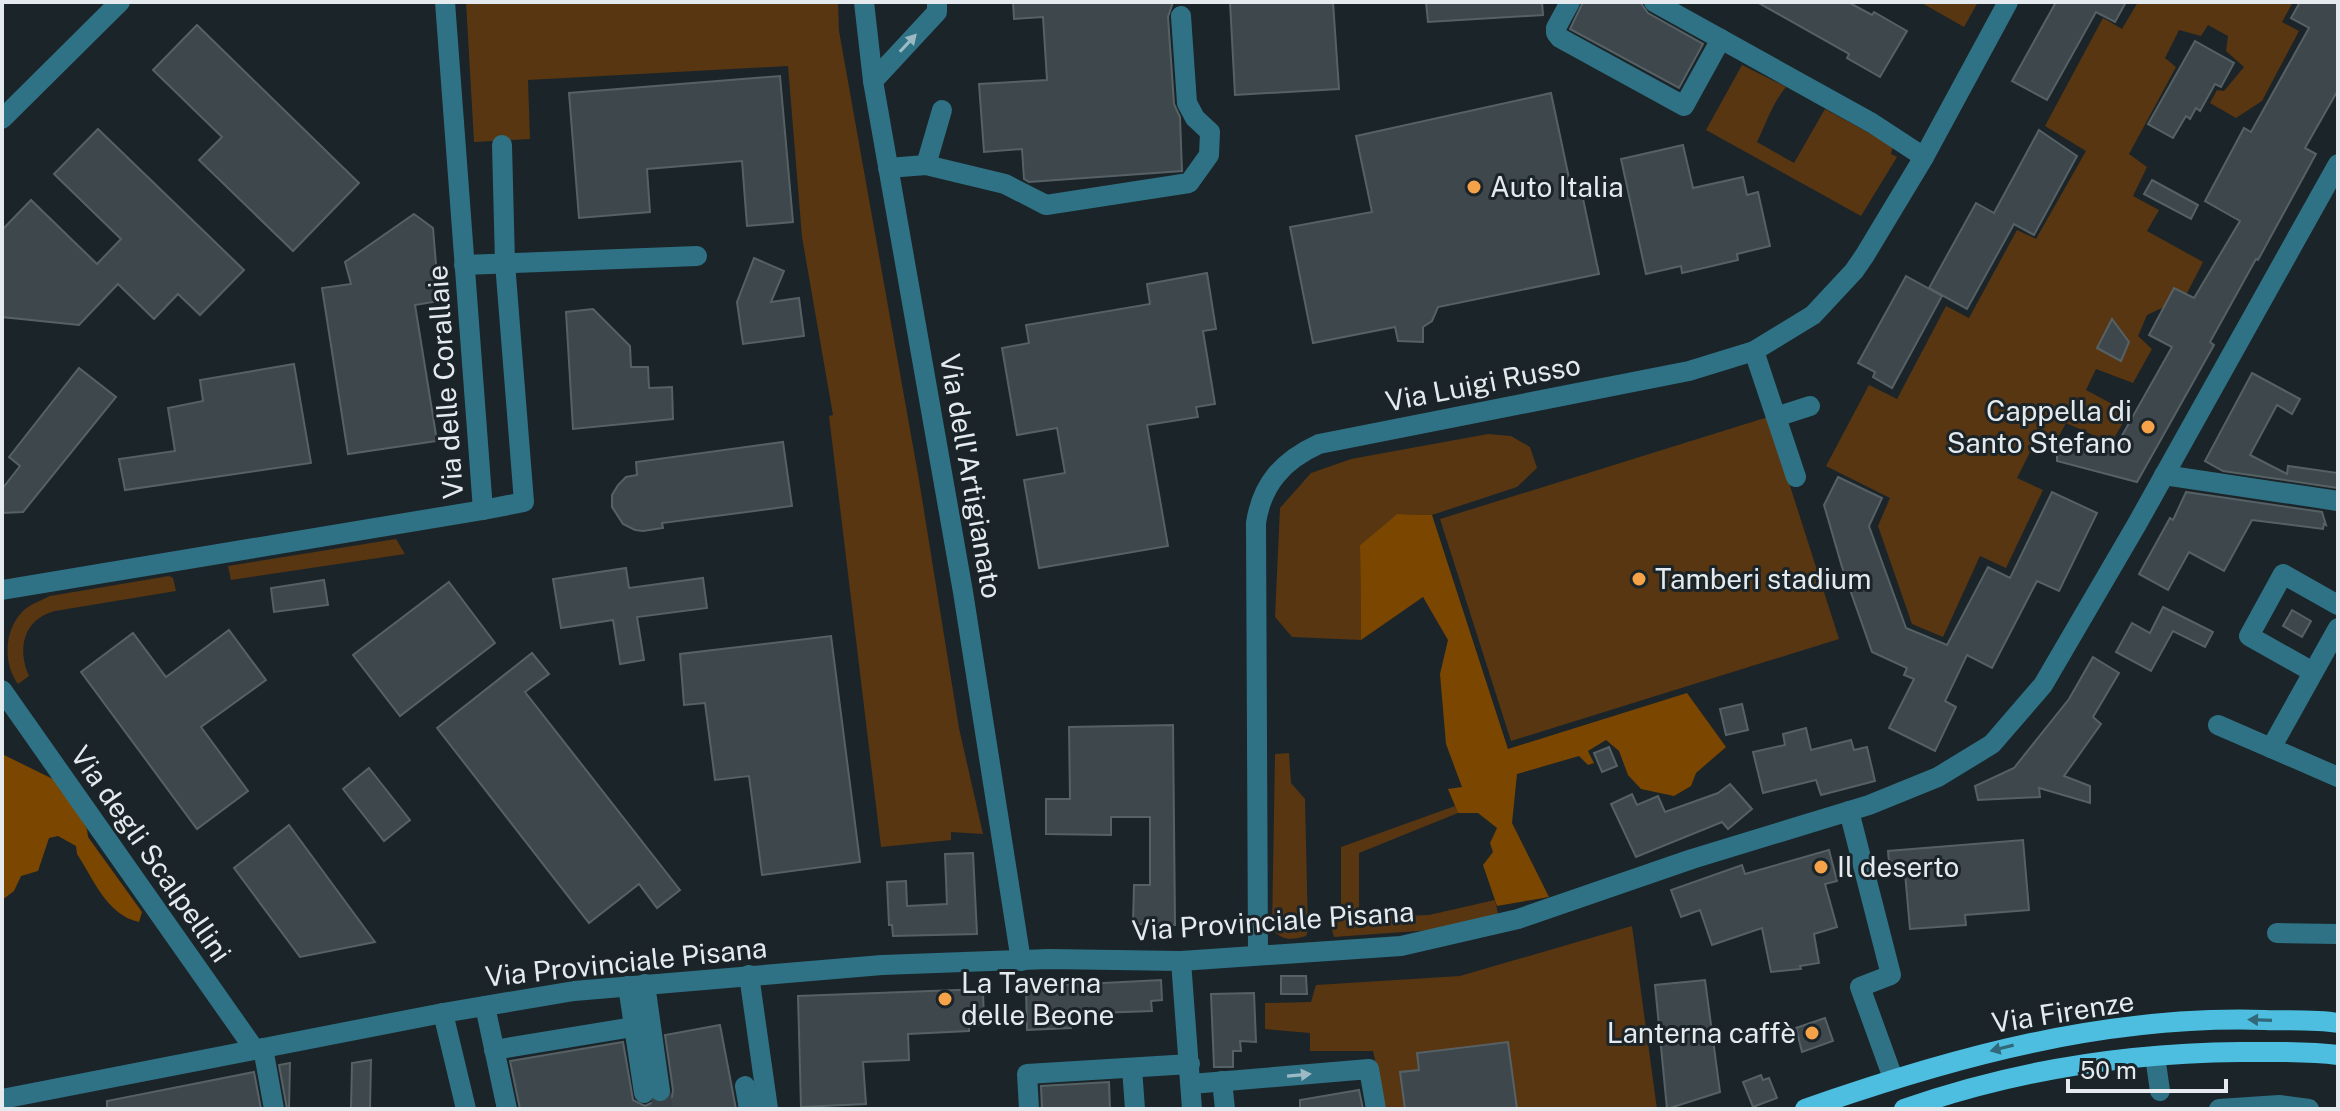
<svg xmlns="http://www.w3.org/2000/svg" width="2340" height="1111" font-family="'Public Sans',sans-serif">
<rect width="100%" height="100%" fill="#1b2428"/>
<g fill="#583612">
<path d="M466,2H838L839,31L919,480L959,728L983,834L951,832V840L881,847L829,416L833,415L802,237L788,66L528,80L530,139L474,142Z"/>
<path d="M1920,2H1978L1964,27Z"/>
<path d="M2138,2H2293L2282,22L2299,31L2262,101L2236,118L2210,103L2217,90L2224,91L2244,67L2226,51L2228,36L2208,25L2201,36L2179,30L2165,58L2176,67L2129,154L2147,167L2133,196L2159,210L2147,231L2203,262L2185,297L2147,315L2138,336L2152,349L2133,383L2096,369L2086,390L2129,413L2111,443L2066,423L2054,445L2037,438L2017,478L2043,490L2006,568L1980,556L1943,637L1912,624L1878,526L1890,498L1826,466L1869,385L1897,399L1946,306L1969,318L2017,230L2036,239L2086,151L2045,126L2103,18L2122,29Z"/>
<path d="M1742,65L1786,87C1772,104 1767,122 1757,142L1794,163L1825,109L1893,146L1891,154L1897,157L1861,216L1706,130Z"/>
<path d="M1768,417L1839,639L1511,741L1440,519Z"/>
<path d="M1488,434L1511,436L1530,447L1537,468L1517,487L1432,515L1397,514L1360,545L1361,640L1292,637L1275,617L1280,508L1311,473L1351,459Z"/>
<path d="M396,539L405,554L231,580L228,566Z"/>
<path d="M169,576L173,578L176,591L55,611C23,619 17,649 29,676L18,684C3,663 4,631 22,612C30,604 40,601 50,596Z"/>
<path d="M1289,753L1291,783L1305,799L1308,930L1306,936C1291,940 1284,941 1272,930L1275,754Z"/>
<path d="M1455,806L1458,813L1359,853V908L1375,917L1429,915L1495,900L1498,914L1432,930L1334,937L1329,919L1341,913V847Z"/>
<path d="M1632,926L1657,1109H1517L1508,1042L1417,1053L1419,1070L1400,1073L1405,1109H1386L1373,1051H1310V1033L1265,1029V1003L1311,1002L1316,985L1460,976Z"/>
</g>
<g fill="#7b4600">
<path d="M1397,514L1432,515L1508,749L1687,693L1726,747L1696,773L1691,786L1674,796L1641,789L1628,775L1619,751L1606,740L1588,751L1594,763L1588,765L1579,756L1517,774L1512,823L1549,897L1497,906L1483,865L1493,852L1490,843L1497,828L1478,813H1458L1448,789L1462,787L1446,744L1440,674L1448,640L1423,597L1361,640L1360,545Z"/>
<path d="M2,754L61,783L87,829L88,837L142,912L139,922C107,915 94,880 77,854L76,846L58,836L49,838L38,871L21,876L14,891L2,900Z"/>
</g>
<g fill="#3e484c" stroke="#566165" stroke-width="2">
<path d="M1013,2H1173L1168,17L1174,104L1180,117L1182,171L1029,182L1024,179L1022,149L984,152L979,84L1047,80L1043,17L1014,19Z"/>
<path d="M1230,2H1333L1339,89L1235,95Z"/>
<path d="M1426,2H1542L1543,15L1428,22Z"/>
<path d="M1583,2H1640L1648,13L1703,44L1679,88L1570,29Z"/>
<path d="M1757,2H1848L1872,15L1874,12L1907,31L1880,77L1847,58L1849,54Z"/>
<path d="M2056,2H2126L2115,22L2096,12L2047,100L2012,81Z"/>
<path d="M2300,2H2338V90L2305,148L2316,154L2258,260L2256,259L2210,342L2214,345L2137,482L2057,461V453L2067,436L2097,448L2099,445L2115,448L2172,347L2149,335L2174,288L2194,298L2240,221L2205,201L2244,128L2251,132L2309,28L2291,18Z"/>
<path d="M197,25L359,183L293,251L199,160L222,137L153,70Z"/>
<path d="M2195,41L2234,63L2221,87L2215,84L2200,111L2196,108L2190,119L2186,116L2173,138L2148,124Z"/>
<path d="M780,76L793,222L747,226L742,161L647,169L650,212L579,218L569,93Z"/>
<path d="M1551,93L1573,197L1582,194L1599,274L1438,307L1432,321L1423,327V342L1398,341L1395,327L1313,343L1290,227L1372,212L1356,136Z"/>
<path d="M98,129L244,270L200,315L178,294L154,319L118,284L79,325L2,317V230L31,200L97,264L121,239L54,174Z"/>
<path d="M2039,130L2077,156L2034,235L2014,224L1967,309L1929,288L1976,203L1994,213Z"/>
<path d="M1683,145L1693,188L1743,177L1747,195L1758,192L1770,246L1737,254L1738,260L1682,273L1681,266L1646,274L1621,159Z"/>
<path d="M2152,180L2198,205L2191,219L2144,194Z"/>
<path d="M414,214L433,228L439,301L415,305L437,441L348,454L322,288L351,284L345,262Z"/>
<path d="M754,258L784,271L771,302L799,298L804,336L743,344L737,302Z"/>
<path d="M1207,273L1216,329L1203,331L1215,404L1196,407L1198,417L1147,425L1168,546L1039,568L1024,480L1065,473L1057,428L1017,435L1002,348L1029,343L1026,325L1150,304L1147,284Z"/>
<path d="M1906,276L1942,296L1892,388L1873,377L1875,372L1858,363Z"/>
<path d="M593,309L630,346L631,367H648L649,388L672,387L673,419L573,429L566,312Z"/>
<path d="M2112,319L2129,342L2121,361L2097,348Z"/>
<path d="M294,364L311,463L125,490L119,459L175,451L168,408L203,401L200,380Z"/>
<path d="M79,368L116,397L23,512L2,513V489L20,466L9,457Z"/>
<path d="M2252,373L2300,399L2292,414L2277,405L2250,455L2287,474L2288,466L2338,473V488L2223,471L2205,461Z"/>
<path d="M783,442L792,506L662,523L663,528L643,531L635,530L623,524L612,507V495L618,485L626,477L637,475L636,462Z"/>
<path d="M1838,477L1882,498L1869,526L1906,628L1947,645L1988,567L2010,578L2052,492L2097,513L2059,591L2037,581L1992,668L1967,655L1945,701L1956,707L1935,751L1889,728L1914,679L1904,675L1907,668L1872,652L1842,567L1824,505Z"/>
<path d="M2186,492L2322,512L2326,525L2324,524L2323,529L2252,520L2224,571L2189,552L2168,590L2139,574L2170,518L2173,520Z"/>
<path d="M626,568L629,588L703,578L707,608L637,617L644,660L620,664L613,620L561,628L553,579Z"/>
<path d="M324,580L328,605L274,612L271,588Z"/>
<path d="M449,582L495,643L400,716L353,655Z"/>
<path d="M2163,607L2213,632L2205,647L2173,631L2151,671L2116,652L2132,623L2150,633Z"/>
<path d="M2292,610L2311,621L2302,637L2283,626Z"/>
<path d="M229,630L266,680L201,727L248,791L197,829L81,672L133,633L166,677Z"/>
<path d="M831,636L860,862L762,875L749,776L715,780L705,703L684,705L680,654Z"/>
<path d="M532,653L549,674L525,692L680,890L657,908L639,884L589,923L437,728Z"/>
<path d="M2093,657L2119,673L2093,717L2101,724L2064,776L2090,786V803L2039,788L2040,797L1978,800L1975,786L2014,768L2069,699Z"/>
<path d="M1742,704L1748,730L1726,735L1720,709Z"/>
<path d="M1173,725L1175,925L1133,924L1134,885H1150V817H1111V835L1046,834V799H1070L1069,727Z"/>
<path d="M1806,728L1811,750L1851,740L1854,750L1867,747L1875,781L1821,795L1816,780L1763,793L1753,752L1785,745L1783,734Z"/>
<path d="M1609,747L1617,766L1602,772L1594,753Z"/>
<path d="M369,768L410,820L384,841L343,789Z"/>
<path d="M1730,784L1752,809L1728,829L1722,822L1636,857L1611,804L1632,794L1637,805L1658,796L1665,812L1718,793Z"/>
<path d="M289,825L375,942L300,957L234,868Z"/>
<path d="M2023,840L2029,910L1965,915L1966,925L1910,929L1905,873L1890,874L1888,851Z"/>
<path d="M1829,850L1837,881L1825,884L1837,927L1814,934L1819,963L1800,966L1801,969L1771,972L1762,928L1712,945L1700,910L1681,917L1671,890L1742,865L1745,874Z"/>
<path d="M973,853L977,934L893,936L892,925H889L887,882L906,881L907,906L947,904L945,854Z"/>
<path d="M1281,976H1306L1307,994H1281Z"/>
<path d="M1161,980L1162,1000L1151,1001L1152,1011L1070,1014L1071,1028L1027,1030L1026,987Z"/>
<path d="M1705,980L1720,1092L1667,1109L1655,985Z"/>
<path d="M983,989L984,1024L969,1026V1031L908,1034L909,1060L863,1062L866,1104L801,1107L798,996Z"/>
<path d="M1254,993L1256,1042L1240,1041L1241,1051H1233V1067H1214L1211,994Z"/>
<path d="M1825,1018L1833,1041L1802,1052L1796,1028Z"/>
<path d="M720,1025L736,1109H520L510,1061L623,1042L633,1100L645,1106L653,1102L663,1104L672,1097L673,1090L665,1035Z"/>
<path d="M1508,1042L1517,1109H1405L1400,1072L1419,1070L1417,1053Z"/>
<path d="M371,1060L370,1109H351L352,1063Z"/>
<path d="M290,1063L289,1109H287L279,1065Z"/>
<path d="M254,1072L261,1109H107V1101Z"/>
<path d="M1761,1075L1763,1080L1769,1078L1777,1098L1753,1107L1743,1082Z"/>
<path d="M1109,1082L1110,1109H1042L1041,1086Z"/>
<path d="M1359,1090L1363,1109H1300V1100Z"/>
</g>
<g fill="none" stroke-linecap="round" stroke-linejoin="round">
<path stroke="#394246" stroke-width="20" stroke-dasharray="20 10" stroke-linecap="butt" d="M660,1091L663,1109"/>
<g stroke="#2f7285" stroke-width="20">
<path d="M864,2L873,81L963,592L1021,961"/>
<path d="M1570,2L1556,28V33L1560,38L1684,106L1721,39"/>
<path d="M1654,2L1872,123L1924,157"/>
<path d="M873,81L937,12V2"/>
<path d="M2,119L120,2"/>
<path d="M926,165L942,110"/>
<path d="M888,168L926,165L1005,184L1046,205L1189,183L1209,155L1210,132L1195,118L1187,103L1181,16"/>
<path d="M464,265L697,256"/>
<path d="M1754,351L1796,477"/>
<path d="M1776,417L1810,406"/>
<path d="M2164,475L2338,501"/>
<path d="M483,510L524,502L505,263L502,145"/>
<path d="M2,590L483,510L445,2"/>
<path d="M2313,672L2249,636L2283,574L2338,605"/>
<path d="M2,690L255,1050"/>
<path d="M2218,725L2338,777"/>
<path d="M2271,748L2338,628"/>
<path d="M1849,811L1891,975L1860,987L1893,1078"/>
<path d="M2277,933L2338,934"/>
<path d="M1258,955L1256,523C1262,483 1284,460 1319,444L1689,371L1754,351L1813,315L1854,271L1865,255L1924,157L2008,2"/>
<path d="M1181,961L1192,1109"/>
<path d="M749,975L768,1109"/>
<path d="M645,984L660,1091"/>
<path d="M628,986L644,1093"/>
<path d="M485,1006L507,1109"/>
<path d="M443,1013L466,1109"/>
<path d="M263,1048L274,1109"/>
<path d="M494,1050L633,1027"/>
<path d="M2155,1056L2160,1091"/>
<path d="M1132,1068L1135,1109"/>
<path d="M1222,1081L1225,1109"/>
<path d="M1191,1084L1369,1069L1376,1109"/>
<path d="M745,1086L749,1109"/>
<path d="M2,1099L443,1013L574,991L882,965L1049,959L1181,961L1401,946L1518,919L1692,859L1869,805L1938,777L1992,744L2043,685L2137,524L2338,164"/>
<path d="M1029,1109L1027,1074L1190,1064"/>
<path d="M2219,1109L2279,1105L2309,1109"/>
</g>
<g stroke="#4dbedf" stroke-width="20">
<path d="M1805,1109C1953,1057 2106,1015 2265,1020C2289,1021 2314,1019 2338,1023"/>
<path d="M1904,1109C2012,1071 2127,1053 2240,1052C2273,1052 2306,1051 2338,1055"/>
</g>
</g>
<defs><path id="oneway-solid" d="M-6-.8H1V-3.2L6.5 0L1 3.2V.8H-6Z" transform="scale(2)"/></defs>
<g fill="#9cbac3">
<use href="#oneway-solid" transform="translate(908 43) rotate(-47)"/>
<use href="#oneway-solid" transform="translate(1299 1075) rotate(-5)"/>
</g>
<g fill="#32697a">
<use href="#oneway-solid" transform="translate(2260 1020) rotate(-178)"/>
<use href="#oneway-solid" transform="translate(2002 1048) rotate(166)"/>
</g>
<g fill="#f6a248" stroke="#1b2428" stroke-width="3">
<circle cx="1474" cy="187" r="8"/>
<circle cx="2148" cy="427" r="8"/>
<circle cx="1639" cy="579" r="8"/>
<circle cx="1821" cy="867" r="8"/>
<circle cx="945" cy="999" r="8"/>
<circle cx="1812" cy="1033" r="8"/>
</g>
<g text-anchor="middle" stroke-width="6" stroke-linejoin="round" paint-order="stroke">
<g font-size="28" fill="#e4eaed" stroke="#1b2428" text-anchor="start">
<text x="1490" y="197">Auto Italia</text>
<text x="2132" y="421" text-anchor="end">Cappella di<tspan x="2132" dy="32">Santo Stefano</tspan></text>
<text x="1655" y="589">Tamberi stadium</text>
<text x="1837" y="877">Il deserto</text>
<text x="961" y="993">La Taverna<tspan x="961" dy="32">delle Beone</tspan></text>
<text x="1796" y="1043" text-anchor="end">Lanterna caffè</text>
</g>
<g font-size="28" fill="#e4eaed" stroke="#1b2428">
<text transform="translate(445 382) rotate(-94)" y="10">Via delle Corallaie</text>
<text transform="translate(1483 383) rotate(-11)" y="10">Via Luigi Russo</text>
<text transform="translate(971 476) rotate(80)" y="10">Via dell'Artigianato</text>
<text transform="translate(151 854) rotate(55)" y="10">Via degli Scalpellini</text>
<text transform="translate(1273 921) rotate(-4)" y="10">Via Provinciale Pisana</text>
<text transform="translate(626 962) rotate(-6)" y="10">Via Provinciale Pisana</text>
<text transform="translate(2063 1012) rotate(-9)" y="10">Via Firenze</text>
</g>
</g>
<rect width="2340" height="1111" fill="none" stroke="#e4eaed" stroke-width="8"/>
<path d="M2068 1079v12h158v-12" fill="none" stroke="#e4eaed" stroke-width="4"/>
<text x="2080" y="1079" font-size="24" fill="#e4eaed" stroke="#1b2428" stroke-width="6" paint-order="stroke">50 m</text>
</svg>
